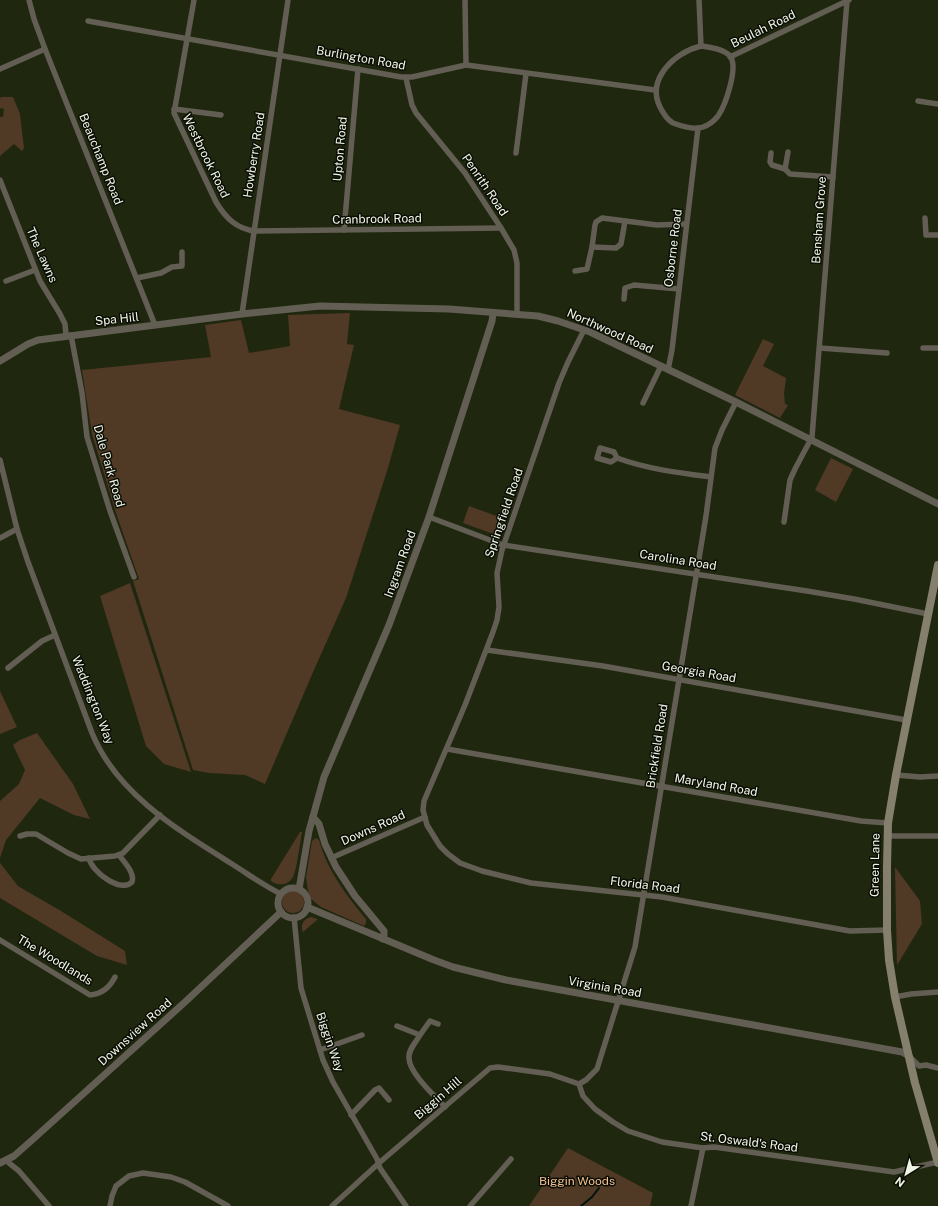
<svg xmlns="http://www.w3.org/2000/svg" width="938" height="1206" font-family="'Public Sans',sans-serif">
<rect width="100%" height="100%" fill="#20270f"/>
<g fill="#503925">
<path d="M2,97H13L20,114L24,148L22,151L14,144L0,156V117H3L4,109L0,108V98Z"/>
<path d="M350,313L347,344L354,345L339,409L400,425L388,468L346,598L314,670L265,784L245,775L209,773L193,770L133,581L139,579L116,513L92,434L82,370L211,357L205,325L241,320L249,353L290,346L288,315Z"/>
<path d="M763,339L774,344L763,366L786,378L784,394L785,404L788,405L780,418L735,395Z"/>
<path d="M831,458L853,469L836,502L815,490Z"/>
<path d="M469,506L505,519L499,536L463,523Z"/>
<path d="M130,583L191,772L164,764L146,746L100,596Z"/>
<path d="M0,691L17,727L0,734Z"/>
<path d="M37,733L73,784L90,819L74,815L40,798L6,840L0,858V801L19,784L25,770L13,745L20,740Z"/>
<path d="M300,832H302C300,843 297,869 293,877C288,886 278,886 271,881V879Z"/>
<path d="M316,838L319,840C327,870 346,895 366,919V923L364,926L321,907L311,899L308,891L306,877L312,841Z"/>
<path d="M0,863L18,886L61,911L125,951L127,965L97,956L0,898Z"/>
<path d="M895,867L920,901L922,924L897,965Z"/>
<circle cx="293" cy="902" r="11"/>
<path d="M311,917L317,919V920L303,932C300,925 303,919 311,917Z"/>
<path d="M568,1148L653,1193L650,1206H529Z"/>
</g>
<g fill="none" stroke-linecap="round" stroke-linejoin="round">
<path stroke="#00120f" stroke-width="2" d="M581,1206L592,1197L599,1188"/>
<g stroke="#625e53" stroke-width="5.5">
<path d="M29,0L34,19L45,49L155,325"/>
<path d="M194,0L174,113L216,202C225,217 236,229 255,231L501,228"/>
<path d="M465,0L466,65"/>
<path d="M699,0L701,46"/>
<path d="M88,21L401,77H412L466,65L655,90"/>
<path d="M701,46C710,47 724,49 730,56C739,67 725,106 718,116C714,121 709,125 703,127C695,130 681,126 673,123C667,120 663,113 660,107C646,79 675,52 701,46Z"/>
<path d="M730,57L849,0"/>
<path d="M0,69L45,49"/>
<path d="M406,78L412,105L416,113L465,173L501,228L514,250L517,263V314"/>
<path d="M918,101L938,104"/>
<path d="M174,109L221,115"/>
<path d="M516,153L526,74"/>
<path d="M771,153L770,162L772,165L785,169L790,174L833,177"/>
<path d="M785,169L788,152"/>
<path d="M0,180L40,281L60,314L65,324L66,335"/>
<path d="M925,218L926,235H938"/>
<path d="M344,230L358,69"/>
<path d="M592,247L616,248L621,244L625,221"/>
<path d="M575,271L587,269L592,247L595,225L596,222L602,218L657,225L686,224"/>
<path d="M137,278L161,273L172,267L182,266V252"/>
<path d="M6,281L35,270"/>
<path d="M624,299L625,288L634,285L679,289"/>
<path d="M242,314L288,0"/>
<path d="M584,330L568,362L559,383L502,550L497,573L499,607L497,620L493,632L465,705L424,801L423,810L427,825L440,846L448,854L460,863L482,871L531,883L662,897L850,931L887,930"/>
<path d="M71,335L82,393L87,437L110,511L134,577"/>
<path d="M820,348L887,353"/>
<path d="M923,348H938"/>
<path d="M668,370L672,350L698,128"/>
<path d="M643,403L661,366"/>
<path d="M617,458L611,462L597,458L600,448L614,452L617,458C647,469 680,473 711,477"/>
<path d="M0,460L17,529L28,562L92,733C117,794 178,830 232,864C248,874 264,886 281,894"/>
<path d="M429,517L503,545L807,591L854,599L928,614"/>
<path d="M784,522L790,480L795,469L812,437L847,1"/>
<path d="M0,538L17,529"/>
<path d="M487,650L603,666L906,720"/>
<path d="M8,668L42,641L55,635"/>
<path d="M447,749L861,821L888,823"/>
<path d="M896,775L920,777L938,776"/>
<path d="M20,836L27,834H36L68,853L81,859L115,856L123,853L160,815"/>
<path d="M887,836H938"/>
<path d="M89,858C91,871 121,894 132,882C135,873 125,863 119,855"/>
<path d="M331,858L425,817"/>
<path d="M294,917L301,988L323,1060L333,1082L377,1159L380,1168L406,1206"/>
<path d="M0,940L90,995C102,994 110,987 115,977"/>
<path d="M895,997L911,994L938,992"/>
<path d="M397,1026L420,1035C416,1042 408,1050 409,1058C409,1073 435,1096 445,1107"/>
<path d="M420,1035L430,1021L438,1024"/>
<path d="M320,1050L362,1035"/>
<path d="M909,1056L919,1066L926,1065L938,1068"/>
<path d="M579,1084L586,1080L597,1069L635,947L706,516L715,448L722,430L736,402"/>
<path d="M579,1084L583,1096L595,1109L613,1122L628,1131L662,1142L703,1148L714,1147L894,1172L938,1162"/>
<path d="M351,1115L375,1090L379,1088L389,1100"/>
<path d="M7,1159L9,1163L19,1171L49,1206"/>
<path d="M110,1206L112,1196L116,1186L129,1176L143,1173L171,1177L185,1182L228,1206"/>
<path d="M332,1206L379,1163L490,1068L498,1067L550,1074L579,1084"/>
<path d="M470,1206L511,1159"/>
<path d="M691,1206L703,1148"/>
</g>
<g stroke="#625e53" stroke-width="7">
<path d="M0,361L28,344L38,340L242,314L320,306L449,309L538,316L558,321L590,332L736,402L938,504"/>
<path d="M313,817L319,824L325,844L336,867L355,896L384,931V935L383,939"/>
<circle cx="293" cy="903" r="15"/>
<path d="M299,889L309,831L324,777L389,625L429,517L492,321L493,314"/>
<path d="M307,907L434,960L453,967L506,980L902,1052L909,1056"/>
<path d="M0,1163L14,1156L31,1141L185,1002L281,912"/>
</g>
<path stroke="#857f6d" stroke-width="8" d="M938,565L896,775L888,823L887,867V930L889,960L895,997L915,1083L938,1163"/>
</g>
<g text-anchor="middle" stroke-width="3" stroke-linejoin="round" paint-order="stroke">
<g font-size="12" fill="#f0f6e7" stroke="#0b0e05">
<text transform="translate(763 29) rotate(-26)" y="4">Beulah Road</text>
<text transform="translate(361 58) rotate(10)" y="4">Burlington Road</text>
<text transform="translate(340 149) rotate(-85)" y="4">Upton Road</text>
<text transform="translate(254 155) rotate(-81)" y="4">Howberry Road</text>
<text transform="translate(206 156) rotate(64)" y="4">Westbrook Road</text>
<text transform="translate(101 159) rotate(68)" y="4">Beauchamp Road</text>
<text transform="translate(485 185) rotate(56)" y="4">Penrith Road</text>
<text transform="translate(377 219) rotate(-1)" y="4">Cranbrook Road</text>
<text transform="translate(819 220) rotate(-86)" y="4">Bensham Grove</text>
<text transform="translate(673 248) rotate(-83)" y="4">Osborne Road</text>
<text transform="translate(42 255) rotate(66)" y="4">The Lawns</text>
<text transform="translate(117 319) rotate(-6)" y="4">Spa Hill</text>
<text transform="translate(610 331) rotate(24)" y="4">Northwood Road</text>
<text transform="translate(109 466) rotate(74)" y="4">Dale Park Road</text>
<text transform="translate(504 513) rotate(-71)" y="4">Springfield Road</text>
<text transform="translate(678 560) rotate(9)" y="4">Carolina Road</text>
<text transform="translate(400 564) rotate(-70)" y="4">Ingram Road</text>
<text transform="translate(699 672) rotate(10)" y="4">Georgia Road</text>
<text transform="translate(93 700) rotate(68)" y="4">Waddington Way</text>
<text transform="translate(657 746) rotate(-81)" y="4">Brickfield Road</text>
<text transform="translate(716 785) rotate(10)" y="4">Maryland Road</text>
<text transform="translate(373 828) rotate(-24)" y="4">Downs Road</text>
<text transform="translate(875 865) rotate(-89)" y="4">Green Lane</text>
<text transform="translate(645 885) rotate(7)" y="4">Florida Road</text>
<text transform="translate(55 960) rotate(31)" y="4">The Woodlands</text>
<text transform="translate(605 987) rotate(10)" y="4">Virginia Road</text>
<text transform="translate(135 1032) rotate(-42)" y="4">Downsview Road</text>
<text transform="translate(330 1042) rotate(71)" y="4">Biggin Way</text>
<text transform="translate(438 1098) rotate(-41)" y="4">Biggin Hill</text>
<text transform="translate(749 1142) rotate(7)" y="4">St. Oswald's Road</text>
</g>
<g font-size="12" fill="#f5c093" stroke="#0b0e05">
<text x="577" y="1185">Biggin Woods</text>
</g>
</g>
<g transform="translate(906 1174) rotate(217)" stroke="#0b0e05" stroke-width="3" paint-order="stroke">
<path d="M0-3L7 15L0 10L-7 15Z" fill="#f0f6e7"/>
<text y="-6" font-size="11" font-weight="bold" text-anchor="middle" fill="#f0f6e7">N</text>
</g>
</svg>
